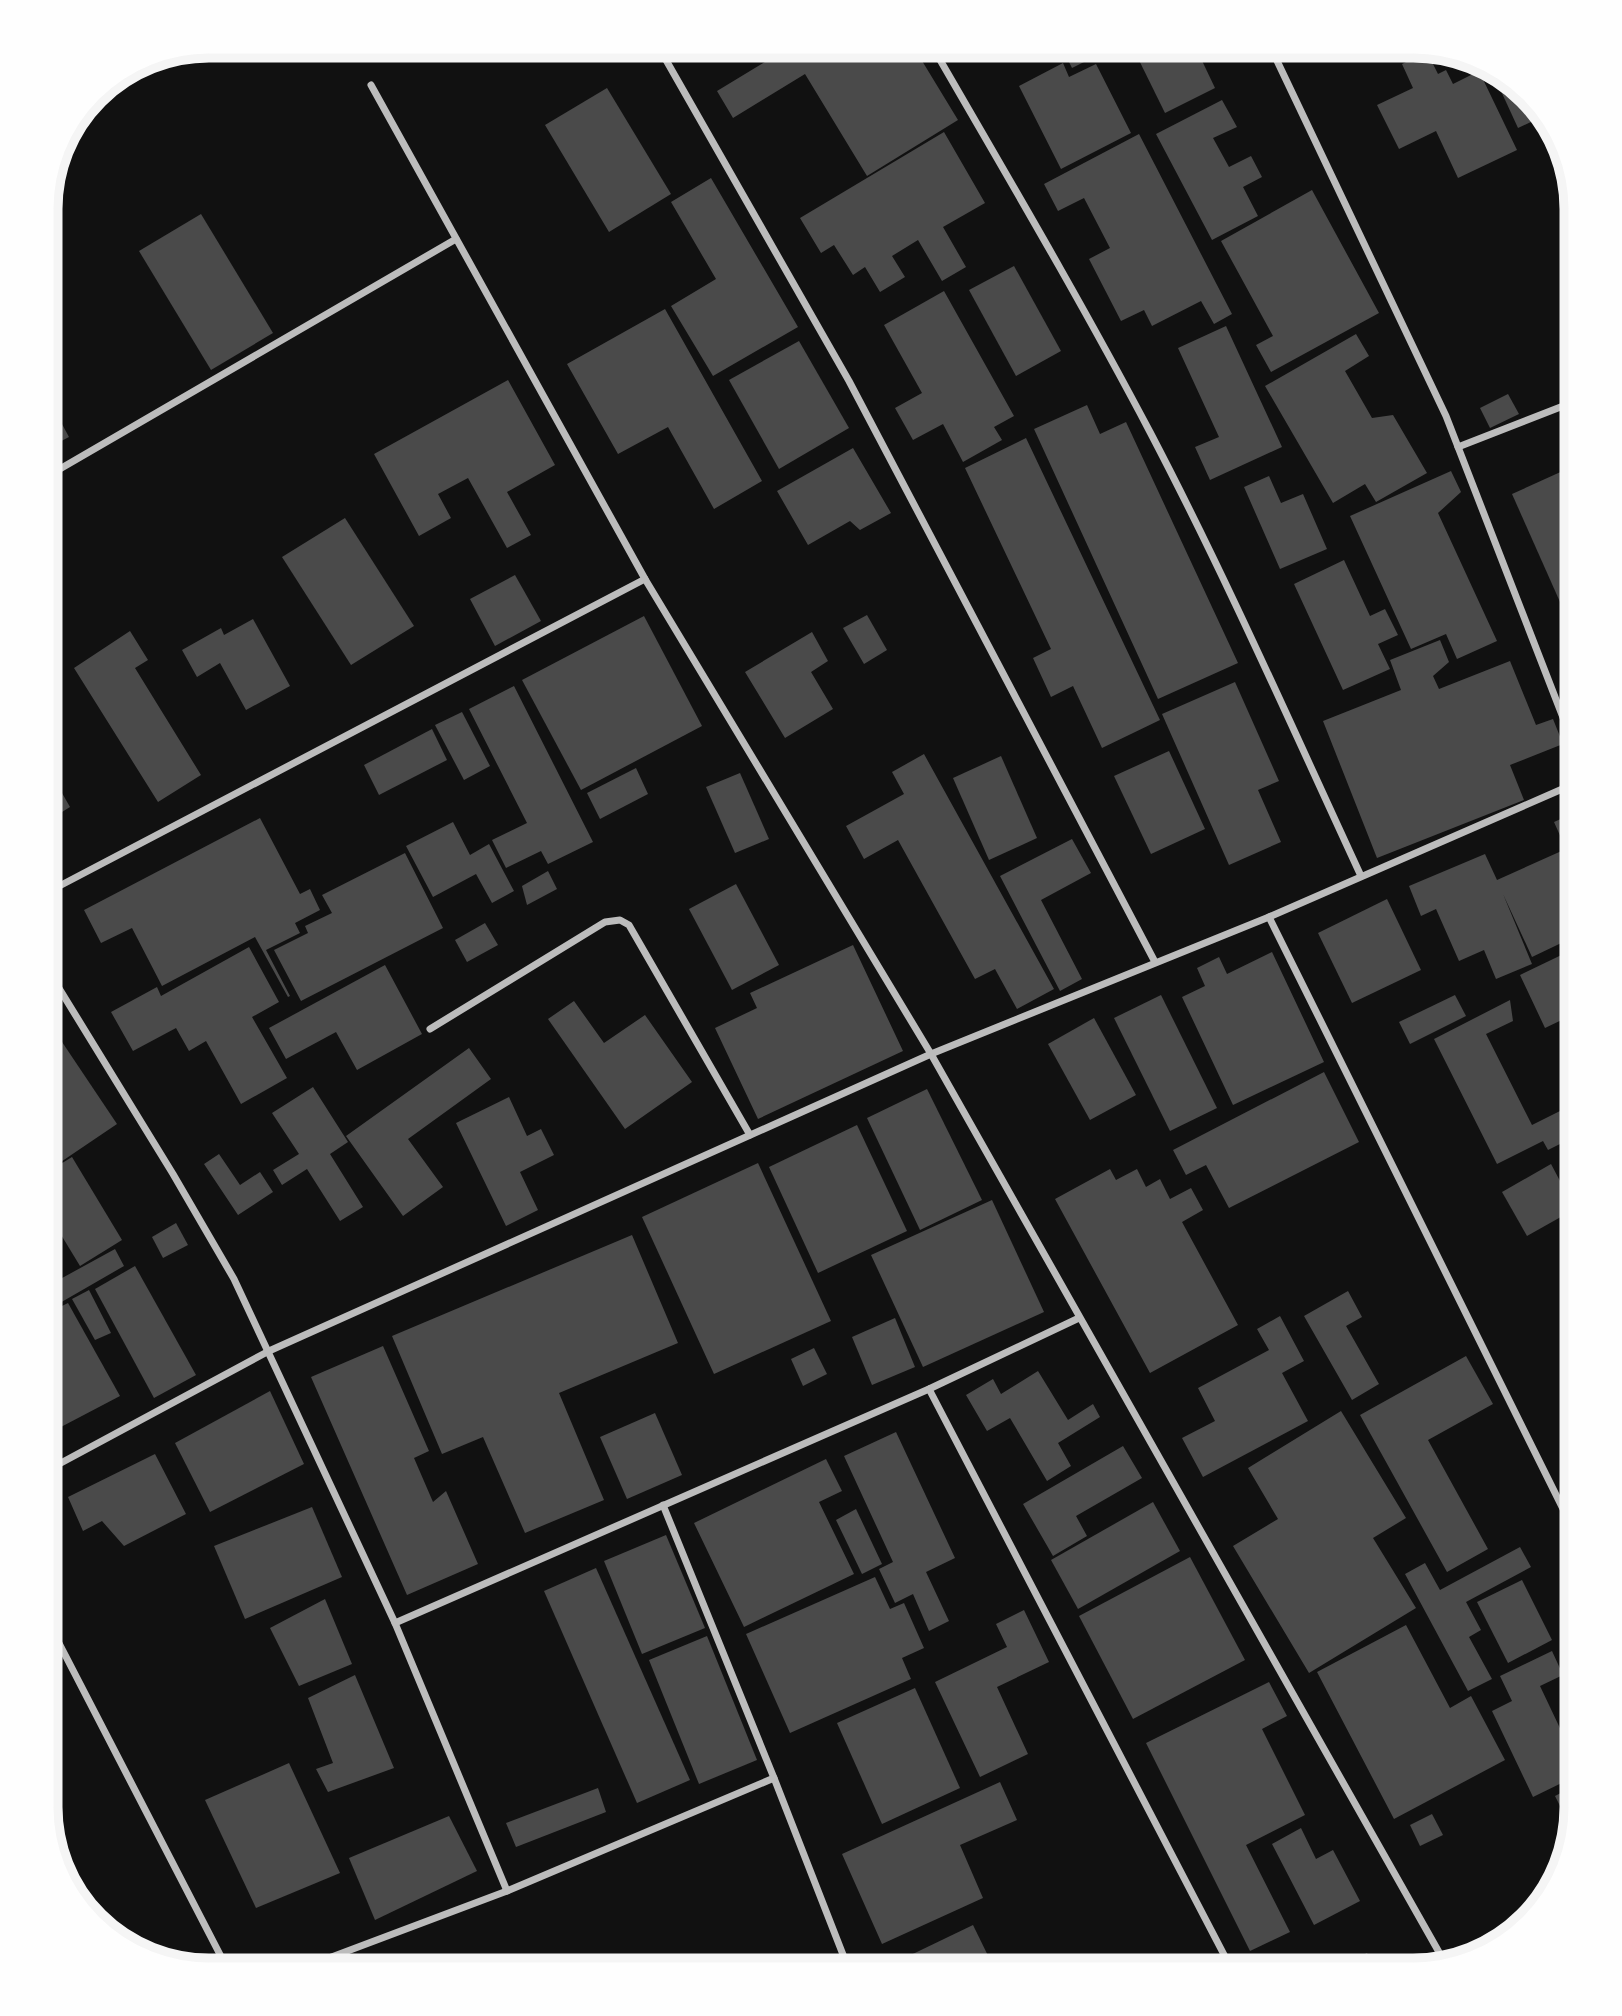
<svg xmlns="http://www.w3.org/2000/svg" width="1622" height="2016" font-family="Ubuntu,sans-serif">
<rect width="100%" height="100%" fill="#111"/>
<g fill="#4a4a4a">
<path d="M787,46H913L958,120L867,176L805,74L733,118L717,91L788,48Z"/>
<path d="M997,46H1033L1005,61Z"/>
<path d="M1061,46H1091L1096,56L1072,68Z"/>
<path d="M1132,46H1195L1215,88L1165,113Z"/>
<path d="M1427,52L1438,74L1446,70L1453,84L1479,71L1517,150L1458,178L1436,131L1399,149L1377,105L1413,88L1402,64Z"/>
<path d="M1063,63L1069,77L1096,64L1131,133L1061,169L1019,86Z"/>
<path d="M1489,65L1495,67L1546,115L1518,128Z"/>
<path d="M607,88L671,194L609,232L545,125Z"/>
<path d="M1222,100L1237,127L1213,138L1229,167L1251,156L1262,177L1243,187L1258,216L1212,240L1156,134Z"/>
<path d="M944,132L985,203L943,227L966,267L942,281L918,240L892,256L905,277L880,292L865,267L853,275L834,245L821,253L800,218Z"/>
<path d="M1139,134L1232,314L1214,324L1201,301L1152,326L1144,310L1121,321L1089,259L1110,248L1084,198L1058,211L1044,184Z"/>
<path d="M711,178L798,327L713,376L671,306L716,279L671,202Z"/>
<path d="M1312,190L1379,313L1271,372L1256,345L1273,336L1221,241Z"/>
<path d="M201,214L273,333L211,370L139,251Z"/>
<path d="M1014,266L1061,351L1016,376L969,290Z"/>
<path d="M944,291L1014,416L994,427L1002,440L963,462L943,424L913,440L895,408L922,393L884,325Z"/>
<path d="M665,309L762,481L714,509L668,427L618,454L567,364Z"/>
<path d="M1226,326L1282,447L1210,480L1195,447L1219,437L1178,348Z"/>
<path d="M1356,334L1369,356L1345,371L1372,418L1393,415L1427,473L1376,502L1365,484L1333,503L1265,386Z"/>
<path d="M799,341L849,428L779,469L729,380Z"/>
<path d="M508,380L555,465L507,492L531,535L507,548L468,478L438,494L451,518L419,536L374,454Z"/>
<path d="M1508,394L1519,414L1490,428L1480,408Z"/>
<path d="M49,400L69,437L46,449V402Z"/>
<path d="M1087,405L1100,434L1126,422L1238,663L1158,699L1034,429Z"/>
<path d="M1026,438L1160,720L1102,748L1073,686L1051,697L1033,658L1051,649L965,468Z"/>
<path d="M853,448L891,513L860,530L850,521L808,545L777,491Z"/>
<path d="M1576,465V595L1560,602L1512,494Z"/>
<path d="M1451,471L1461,492L1438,513L1497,641L1457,659L1446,634L1411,649L1350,516Z"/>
<path d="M1269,476L1281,503L1303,494L1327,549L1280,569L1244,487Z"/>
<path d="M345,518L414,626L351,665L282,557Z"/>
<path d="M1344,560L1370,616L1385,609L1398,635L1378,644L1390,669L1343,690L1294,584Z"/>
<path d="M515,575L541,621L495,646L470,599Z"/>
<path d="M867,615L887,650L864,664L843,628Z"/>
<path d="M644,616L702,726L581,790L522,680Z"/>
<path d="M253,619L290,686L246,710L220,663L197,677L182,650L221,628L224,635Z"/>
<path d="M130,631L148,660L135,668L201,775L158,802L74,668Z"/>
<path d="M812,632L828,661L811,672L833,709L785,738L745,672Z"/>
<path d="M1440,640L1449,662L1433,676L1439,689L1510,661L1536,725L1553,719L1563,744L1510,765L1524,800L1377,858L1323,721L1401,690L1390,660Z"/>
<path d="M1235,682L1279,781L1258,790L1281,842L1229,865L1162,714Z"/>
<path d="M514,686L593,842L548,864L541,851L506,868L492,840L527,823L469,709Z"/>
<path d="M462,712L490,766L464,780L435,725Z"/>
<path d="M432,729L447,760L379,795L364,765Z"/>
<path d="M1169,751L1205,829L1151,854L1114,776Z"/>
<path d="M924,754L1054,989L1017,1009L995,969L975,979L898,840L864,859L846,826L904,794L892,772Z"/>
<path d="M1001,756L1037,838L989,860L953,778Z"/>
<path d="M46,765L70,807L46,822Z"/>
<path d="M636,768L648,794L600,819L587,793Z"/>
<path d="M740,773L769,839L735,853L706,787Z"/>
<path d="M1576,812L1575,876L1576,936L1532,957L1503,894L1532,964L1496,979L1484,950L1459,961L1436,909L1421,916L1409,886L1485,854L1497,880L1566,849L1554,822Z"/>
<path d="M260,818L300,894L310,889L320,910L295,923L300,933L266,950L290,996L288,997L255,937L162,986L132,928L101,943L84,910Z"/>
<path d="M453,822L470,855L489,844L514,891L492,903L476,874L433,897L406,846Z"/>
<path d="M1072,839L1091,873L1041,900L1082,979L1060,991L1000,876Z"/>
<path d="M405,853L443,928L301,1001L274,950L308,933L305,926L332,913L322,895Z"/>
<path d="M548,871L557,889L527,905L522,886Z"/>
<path d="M736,884L779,965L732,990L689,909Z"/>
<path d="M1387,899L1421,970L1352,1003L1318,933Z"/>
<path d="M485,923L498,945L467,962L455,940Z"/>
<path d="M853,945L903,1051L758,1119L715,1028L757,1008L750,993Z"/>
<path d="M249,947L279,1002L252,1017L287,1078L241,1104L206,1041L189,1051L176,1028L133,1051L111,1012L157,987L161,996Z"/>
<path d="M1576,948V1035L1568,1017L1545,1028L1520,975Z"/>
<path d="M1272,952L1324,1062L1233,1105L1182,997L1205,986L1197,968L1219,957L1227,974Z"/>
<path d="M385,965L422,1034L357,1070L336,1032L286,1059L269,1028Z"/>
<path d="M1161,995L1217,1108L1170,1131L1114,1018Z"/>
<path d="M1455,995L1466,1016L1410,1044L1399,1022Z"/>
<path d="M1510,1000L1513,1021L1486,1034L1532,1125L1576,1103V1136L1548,1150L1543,1141L1497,1164L1434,1039Z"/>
<path d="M574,1001L604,1043L645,1015L692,1082L625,1129L548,1019Z"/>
<path d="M1094,1018L1136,1095L1090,1120L1048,1044Z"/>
<path d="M52,1027L117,1124L46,1172V1031Z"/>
<path d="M469,1048L491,1079L408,1139L443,1187L403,1216L346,1136Z"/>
<path d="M1324,1072L1359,1142L1229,1208L1206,1165L1186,1175L1173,1150Z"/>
<path d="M313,1087L348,1142L330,1154L363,1207L340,1221L307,1169L282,1185L273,1170L299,1154L272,1113Z"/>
<path d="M927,1089L982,1200L920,1230L867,1118Z"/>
<path d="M509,1097L527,1136L541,1129L554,1155L520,1172L538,1210L506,1226L456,1123Z"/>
<path d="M857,1125L907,1231L818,1273L769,1167Z"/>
<path d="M1576,1149V1177L1565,1155Z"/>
<path d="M219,1154L240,1185L260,1172L273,1192L238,1215L204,1164Z"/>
<path d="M72,1157L122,1240L80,1266L46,1210V1173Z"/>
<path d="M758,1163L831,1321L714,1374L642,1217Z"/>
<path d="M1551,1164L1575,1209L1527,1236L1502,1192Z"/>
<path d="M1110,1169L1116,1180L1137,1169L1146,1187L1160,1179L1170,1199L1191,1188L1203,1210L1182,1222L1238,1325L1150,1373L1055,1199Z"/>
<path d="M992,1200L1044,1312L923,1367L871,1255Z"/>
<path d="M176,1223L188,1245L163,1258L152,1237Z"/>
<path d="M632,1235L678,1343L559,1393L604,1500L525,1533L483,1437L442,1454L392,1336Z"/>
<path d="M115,1249L124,1266L46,1311V1269L53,1283Z"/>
<path d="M135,1266L196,1375L154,1398L95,1289Z"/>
<path d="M89,1290L111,1333L95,1340L72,1299Z"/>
<path d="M1348,1291L1362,1317L1346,1326L1379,1384L1352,1400L1304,1316Z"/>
<path d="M1576,1291V1322L1564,1296Z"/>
<path d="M68,1303L120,1396L59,1428L46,1401V1314Z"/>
<path d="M1280,1316L1304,1361L1282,1373L1308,1421L1203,1477L1182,1438L1215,1421L1198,1388L1269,1350L1257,1329Z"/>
<path d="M895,1318L915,1367L872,1385L852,1337Z"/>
<path d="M383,1346L429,1451L414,1458L433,1502L446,1491L478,1564L407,1595L311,1377Z"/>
<path d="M814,1348L827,1374L803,1386L791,1359Z"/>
<path d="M1466,1356L1493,1404L1428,1440L1488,1549L1447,1572L1360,1415Z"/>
<path d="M1038,1371L1068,1420L1093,1404L1100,1417L1058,1443L1071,1466L1047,1481L1010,1418L987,1431L966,1395L993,1379L1001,1394Z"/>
<path d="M270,1391L304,1464L210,1512L175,1443Z"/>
<path d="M1341,1411L1406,1518L1373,1538L1416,1608L1309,1673L1233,1546L1278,1519L1248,1468Z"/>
<path d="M655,1413L682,1475L627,1499L600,1437Z"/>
<path d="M896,1432L955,1558L926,1572L949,1621L929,1631L913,1594L895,1603L879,1569L893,1562L844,1456Z"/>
<path d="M1123,1446L1142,1478L1076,1516L1087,1536L1053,1556L1023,1504Z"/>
<path d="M155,1454L186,1514L124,1546L102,1521L83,1531L68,1497Z"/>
<path d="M826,1459L842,1491L819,1502L854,1574L744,1627L694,1523Z"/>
<path d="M1153,1502L1180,1551L1078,1609L1051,1560Z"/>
<path d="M312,1507L342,1577L245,1619L214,1546Z"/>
<path d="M856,1509L882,1564L862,1574L836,1520Z"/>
<path d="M666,1535L705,1628L642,1654L604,1561Z"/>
<path d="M1520,1547L1531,1567L1466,1602L1481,1630L1469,1637L1492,1679L1468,1691L1405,1574L1425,1563L1440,1590Z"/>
<path d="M1190,1557L1245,1660L1133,1719L1079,1616Z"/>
<path d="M596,1568L690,1780L637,1803L544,1591Z"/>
<path d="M875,1577L890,1609L904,1603L924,1648L902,1658L911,1679L790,1733L746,1634Z"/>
<path d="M1522,1580L1552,1640L1508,1663L1477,1602Z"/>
<path d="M325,1599L352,1664L299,1686L270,1628Z"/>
<path d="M1024,1610L1049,1662L997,1687L1028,1754L980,1777L935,1682L1007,1647L996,1624Z"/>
<path d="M1406,1625L1450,1708L1471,1696L1505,1760L1394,1819L1317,1672Z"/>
<path d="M707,1636L757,1760L699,1784L649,1660Z"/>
<path d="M1552,1651L1563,1675L1540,1686L1576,1762V1776L1533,1797L1492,1711L1512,1701L1500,1676Z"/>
<path d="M355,1675L394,1768L328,1792L316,1769L333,1763L308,1698Z"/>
<path d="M1269,1682L1287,1716L1262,1729L1305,1815L1246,1845L1290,1932L1250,1951L1146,1743Z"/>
<path d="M915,1688L960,1788L882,1824L837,1723Z"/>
<path d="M289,1763L340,1873L256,1908L205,1800Z"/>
<path d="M1000,1782L1017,1820L960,1845L983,1898L882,1944L842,1854Z"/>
<path d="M1576,1785V1808L1571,1828L1555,1796Z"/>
<path d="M598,1788L606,1812L516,1847L506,1823Z"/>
<path d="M1432,1814L1443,1835L1420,1846L1410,1825Z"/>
<path d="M449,1816L477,1871L375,1920L349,1858Z"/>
<path d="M1301,1828L1316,1859L1333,1850L1360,1901L1314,1925L1272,1844Z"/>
<path d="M973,1925L995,1970H895L892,1964Z"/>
<path d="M1367,1953L1376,1970H1333Z"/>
</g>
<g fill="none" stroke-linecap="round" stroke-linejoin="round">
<g stroke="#bcbcbc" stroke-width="7">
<path d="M658,46L849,381L1155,962"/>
<path d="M932,46C1006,174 1081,301 1150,432C1226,577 1292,727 1361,876"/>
<path d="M1270,46L1446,416L1576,751"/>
<path d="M371,85L645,579L931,1054L1444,1961"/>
<path d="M1458,447L1576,401"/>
<path d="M46,477L456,239"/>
<path d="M46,893L645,579"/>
<path d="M1269,917L1576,1535"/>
<path d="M46,967L173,1174L234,1279L395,1623L507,1891"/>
<path d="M430,1029L605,922L620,920L629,925L750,1135"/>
<path d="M929,1389L1232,1970"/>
<path d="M46,1471L269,1351L931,1054L1269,917L1576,783"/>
<path d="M663,1505L774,1778L849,1970"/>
<path d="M46,1618L228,1970"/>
<path d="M395,1623L929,1389L1079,1318"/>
<path d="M297,1970L507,1891L774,1778"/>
</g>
</g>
<path d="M0 0H1622V2016H0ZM209 58H1413A151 151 0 0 1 1564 209V1807A151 151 0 0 1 1413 1958H209A151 151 0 0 1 58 1807V209A151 151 0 0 1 209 58Z" fill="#fefefe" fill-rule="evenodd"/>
<path fill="none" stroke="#f5f5f5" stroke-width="9" d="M209 58H1413A151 151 0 0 1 1564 209V1807A151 151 0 0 1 1413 1958H209A151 151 0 0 1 58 1807V209A151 151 0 0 1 209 58Z"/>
</svg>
